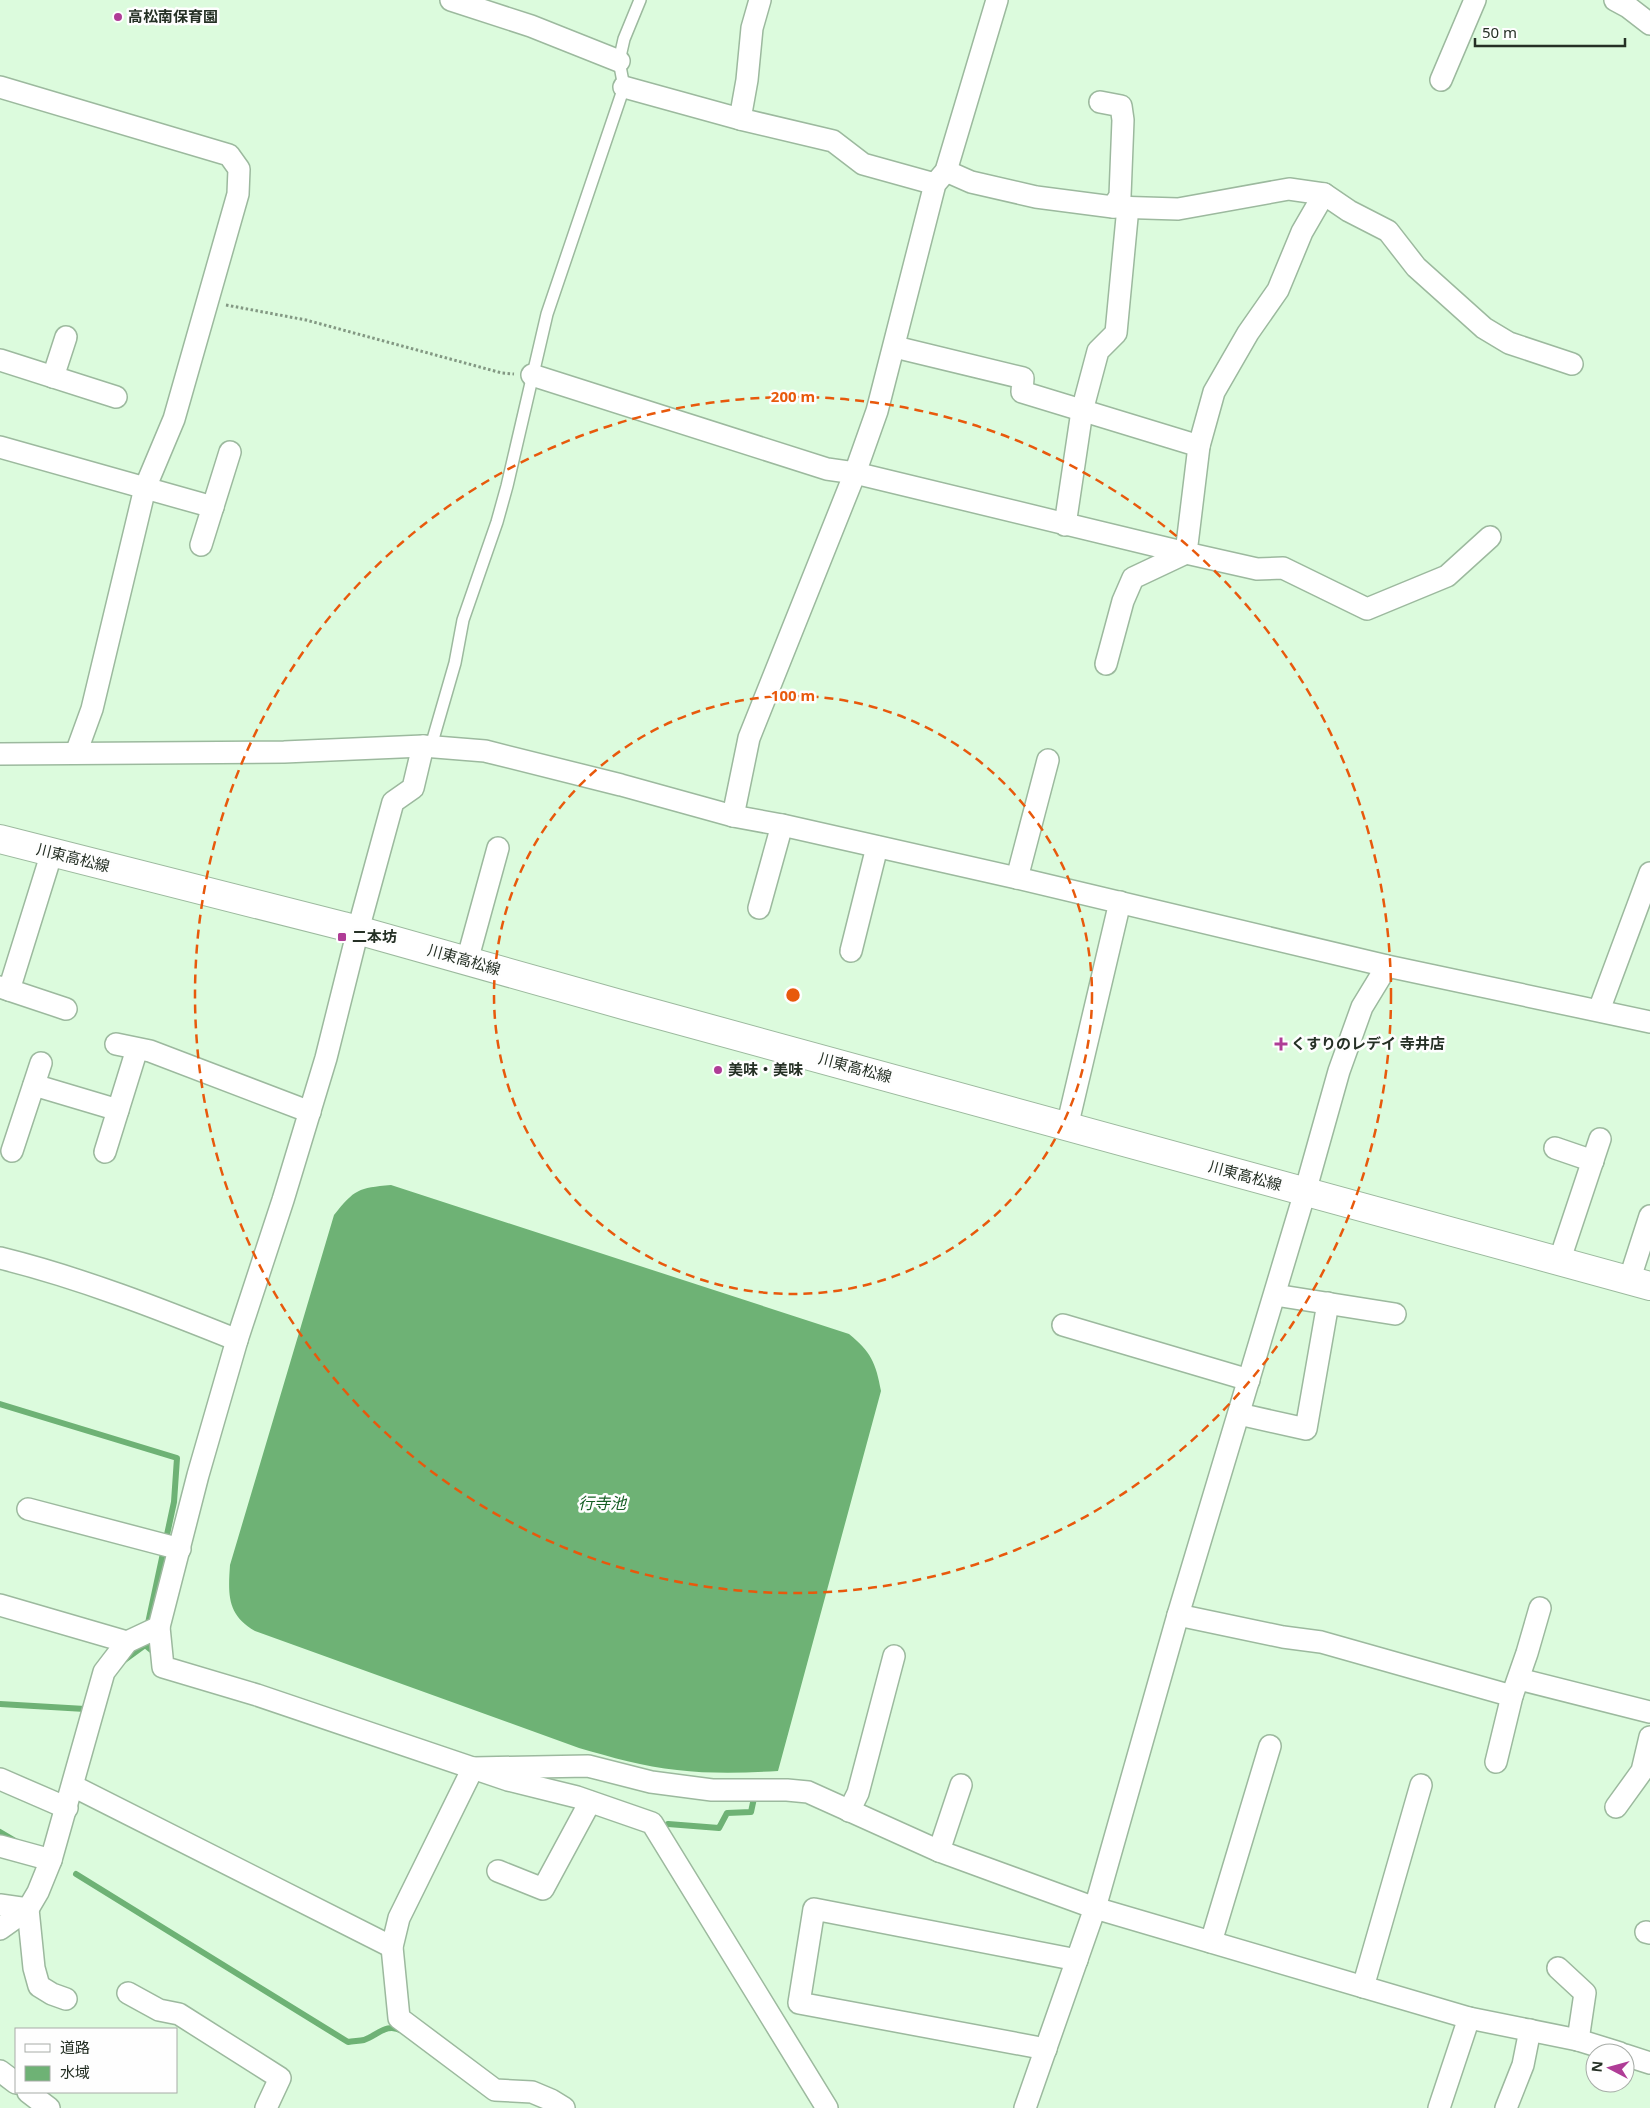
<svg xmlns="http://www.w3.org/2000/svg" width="1650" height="2108" font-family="'Noto Sans','Noto Sans JP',sans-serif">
<rect width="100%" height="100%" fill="#dcfbdd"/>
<path fill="#6eb275" d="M391,1185L849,1334C871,1352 876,1363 881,1391L778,1771C745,1773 710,1774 677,1770C644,1767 611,1757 579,1748L255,1631C227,1615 228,1595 230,1565L334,1215C355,1189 358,1188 391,1185Z"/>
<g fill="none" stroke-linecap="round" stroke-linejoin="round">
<g stroke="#6eb275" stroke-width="6">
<path d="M0,1404L177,1458L174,1502L147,1628"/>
<path d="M123,1661L145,1645L156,1654"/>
<path d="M0,1704L85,1709"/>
<path d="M668,1824L719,1828L727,1813L751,1812L754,1798"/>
<path d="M0,1832L17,1842"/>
<path d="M76,1874L348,2042C353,2041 359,2041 364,2040C378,2035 387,2022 402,2031"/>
</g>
<defs>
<path id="lane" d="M431,746L455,663L463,620L497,522L507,486L547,314L624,87L619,61L624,39L640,0"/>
<g id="street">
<path d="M451,0L531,26L619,61"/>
<path d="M1615,0L1628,7L1650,24"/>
<path d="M1441,80L1475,0"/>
<path d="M0,87L229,155L239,169L238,194L174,419L145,488L92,709L76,753"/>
<path d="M624,87L740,119L833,141L863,164L935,184"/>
<path d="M1100,102L1121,106L1123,120L1120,196L1113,207"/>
<path d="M740,119L747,80L752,28L760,0"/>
<path d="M946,171L971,182L1036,197L1113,207L1178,209L1289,189L1324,194L1349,211L1388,231L1416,267L1484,328L1509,343L1572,364"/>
<path d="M895,347L1023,378L1022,392L1199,446L1186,553L1257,569L1283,568L1367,609L1447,576L1490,537"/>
<path d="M0,360L116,397"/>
<path d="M532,375L827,469L855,473L1186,553"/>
<path d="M53,377L66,337"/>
<path d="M1199,446L1214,392L1248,333L1278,290L1302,232L1324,194"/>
<path d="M0,447L213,507"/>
<path d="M1065,525L1082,411L1098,351L1116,333L1128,207"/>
<path d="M201,545L230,452"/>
<path d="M1106,664L1123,601L1133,578L1186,553"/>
<path d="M0,754L284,752L423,746L485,751L621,785L733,816L782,825L1017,878L1387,966L1650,1022"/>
<path d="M733,816L749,738L855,473L877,411L935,184L946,171L997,0"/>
<path d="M1017,878L1048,760"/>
<path d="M759,908L782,825"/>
<path d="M851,951L877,847"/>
<path d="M467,961L498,848"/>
<path d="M0,987L66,1009"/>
<path d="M9,990L52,852"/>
<path d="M1599,1010L1650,873"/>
<path d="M116,1044L150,1051L310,1112"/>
<path d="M34,1085L118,1110"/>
<path d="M1067,1127L1120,902"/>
<path d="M1555,1148L1593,1161"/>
<path d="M12,1151L41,1063"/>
<path d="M105,1152L137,1049"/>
<path d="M0,1258C81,1278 160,1309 237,1340"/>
<path d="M1559,1262L1600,1139"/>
<path d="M1629,1281L1650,1216"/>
<path d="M1275,1295L1395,1314"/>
<path d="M1063,1325L1249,1380"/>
<path d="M1239,1414L1306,1429L1328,1303"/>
<path d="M28,1509L180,1549"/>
<path d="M0,1605L127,1642"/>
<path d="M1178,1615L1283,1637L1321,1642L1512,1696"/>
<path d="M159,1627L163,1667L257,1695L508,1780L577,1797L652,1823L827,2108"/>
<path d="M1519,1679L1650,1712"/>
<path d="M1496,1762L1512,1696L1527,1653L1540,1608"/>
<path d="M0,1779L67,1808"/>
<path d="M73,1786L392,1947"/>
<path d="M1616,1807L1642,1771L1650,1737"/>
<path d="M849,1811L858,1793L894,1656"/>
<path d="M0,1846L51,1860"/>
<path d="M939,1851L961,1785"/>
<path d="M498,1871L543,1889L590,1802"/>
<path d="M0,1905L28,1909L34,1968L39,1986L52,1994L66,1999"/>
<path d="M0,1929L28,1909L38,1892L51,1860L104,1672L127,1642L159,1627L198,1475L237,1340L283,1200L326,1058L358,930L393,802L413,788L423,746"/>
<path d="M1646,1932L1650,1933"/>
<path d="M1211,1942L1270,1746"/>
<path d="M1558,1968L1585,1993L1578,2040"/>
<path d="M1363,1987L1421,1785"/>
<path d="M128,1993L159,2010L179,2014L280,2078L266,2108"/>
<path d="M1046,2049L799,2003L814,1909L1077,1960"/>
<path d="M1625,2055L1650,2063"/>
<path d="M0,2071L16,2083"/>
<path d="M28,2092L49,2108"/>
<path d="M564,2108L551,2100L532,2092L495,2090L399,2018L392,1947L399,1918L473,1768L588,1766L651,1782L712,1790H787L808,1792L939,1851L1095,1908L1469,2018L1578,2040L1620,2053"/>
<path d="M1025,2108L1095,1908L1178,1615L1305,1192L1339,1071L1362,1007L1387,966"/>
<path d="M1439,2108L1469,2018"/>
<path d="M1506,2108L1523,2065L1530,2030"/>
</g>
<path id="secondary" d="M0,839L343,926L627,1006L1650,1286"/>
</defs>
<use href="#lane" stroke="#9cb99e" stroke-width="14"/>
<use href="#street" stroke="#9cb99e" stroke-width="24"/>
<use href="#secondary" stroke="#9cb99e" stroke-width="30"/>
<path stroke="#839883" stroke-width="3" stroke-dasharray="2.5 2.5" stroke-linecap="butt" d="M226,305L306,320L502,373L514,374"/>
<use href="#lane" stroke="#fff" stroke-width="11"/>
<use href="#street" stroke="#fff" stroke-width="21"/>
<use href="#secondary" stroke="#fff" stroke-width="28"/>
</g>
<g fill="none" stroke="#e8590c" stroke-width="2.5" stroke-dasharray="9 6">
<circle cx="793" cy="995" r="299"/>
<circle cx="793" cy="995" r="598"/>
</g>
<g fill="#af3c96" stroke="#fefefe" stroke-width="2">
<circle cx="118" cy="17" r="5"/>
<rect x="337" y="932" width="10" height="10" rx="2.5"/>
<path d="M1278.5 1036.5h5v5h5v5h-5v5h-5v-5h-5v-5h5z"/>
<circle cx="718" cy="1070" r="5"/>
</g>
<g text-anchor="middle" stroke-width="5" stroke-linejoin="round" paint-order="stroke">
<g font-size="15" font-weight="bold" fill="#253025" stroke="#fefefe" text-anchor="start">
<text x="128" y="22">高松南保育園</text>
<text x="352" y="942">二本坊</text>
<text x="1291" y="1049">くすりのレデイ 寺井店</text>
<text x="728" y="1075">美味・美味</text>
</g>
<g font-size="15" fill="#253025" stroke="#fefefe">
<text transform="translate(73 858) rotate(14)" y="5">川東高松線</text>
<text transform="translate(464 960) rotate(16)" y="5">川東高松線</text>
<text transform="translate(855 1068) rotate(15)" y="5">川東高松線</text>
<text transform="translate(1245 1176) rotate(15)" y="5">川東高松線</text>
</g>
<g font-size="16" font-style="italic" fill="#165f25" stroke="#fefefe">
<text x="602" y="1509">行寺池</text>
</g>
</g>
<circle cx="793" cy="995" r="8" fill="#e8590c" stroke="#fefefe" stroke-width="2.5"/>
<g font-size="15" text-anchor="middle" font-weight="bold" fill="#e8590c" stroke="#fefefe" stroke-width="5" stroke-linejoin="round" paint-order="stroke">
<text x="793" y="402">200 m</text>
<text x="793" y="701">100 m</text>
</g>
<rect x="15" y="2028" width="162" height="65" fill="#fefefe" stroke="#a7aca7"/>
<rect x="25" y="2044" width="25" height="8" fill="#ffffff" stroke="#a7aca7"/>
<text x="60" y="2053" font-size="15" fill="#253025">道路</text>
<rect x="25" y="2066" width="25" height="15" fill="#6eb275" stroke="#a7aca7"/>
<text x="60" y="2078" font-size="15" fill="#253025">水域</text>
<g transform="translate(1610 2068) rotate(276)"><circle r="24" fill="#fefefe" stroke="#a7aca7"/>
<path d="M0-4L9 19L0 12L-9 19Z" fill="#af3c96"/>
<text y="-8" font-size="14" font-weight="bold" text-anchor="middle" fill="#253025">N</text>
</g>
<path d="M1475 38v8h150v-8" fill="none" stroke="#253025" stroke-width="2.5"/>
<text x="1482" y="38" font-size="15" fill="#253025" stroke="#fefefe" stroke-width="4" paint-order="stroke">50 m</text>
</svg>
